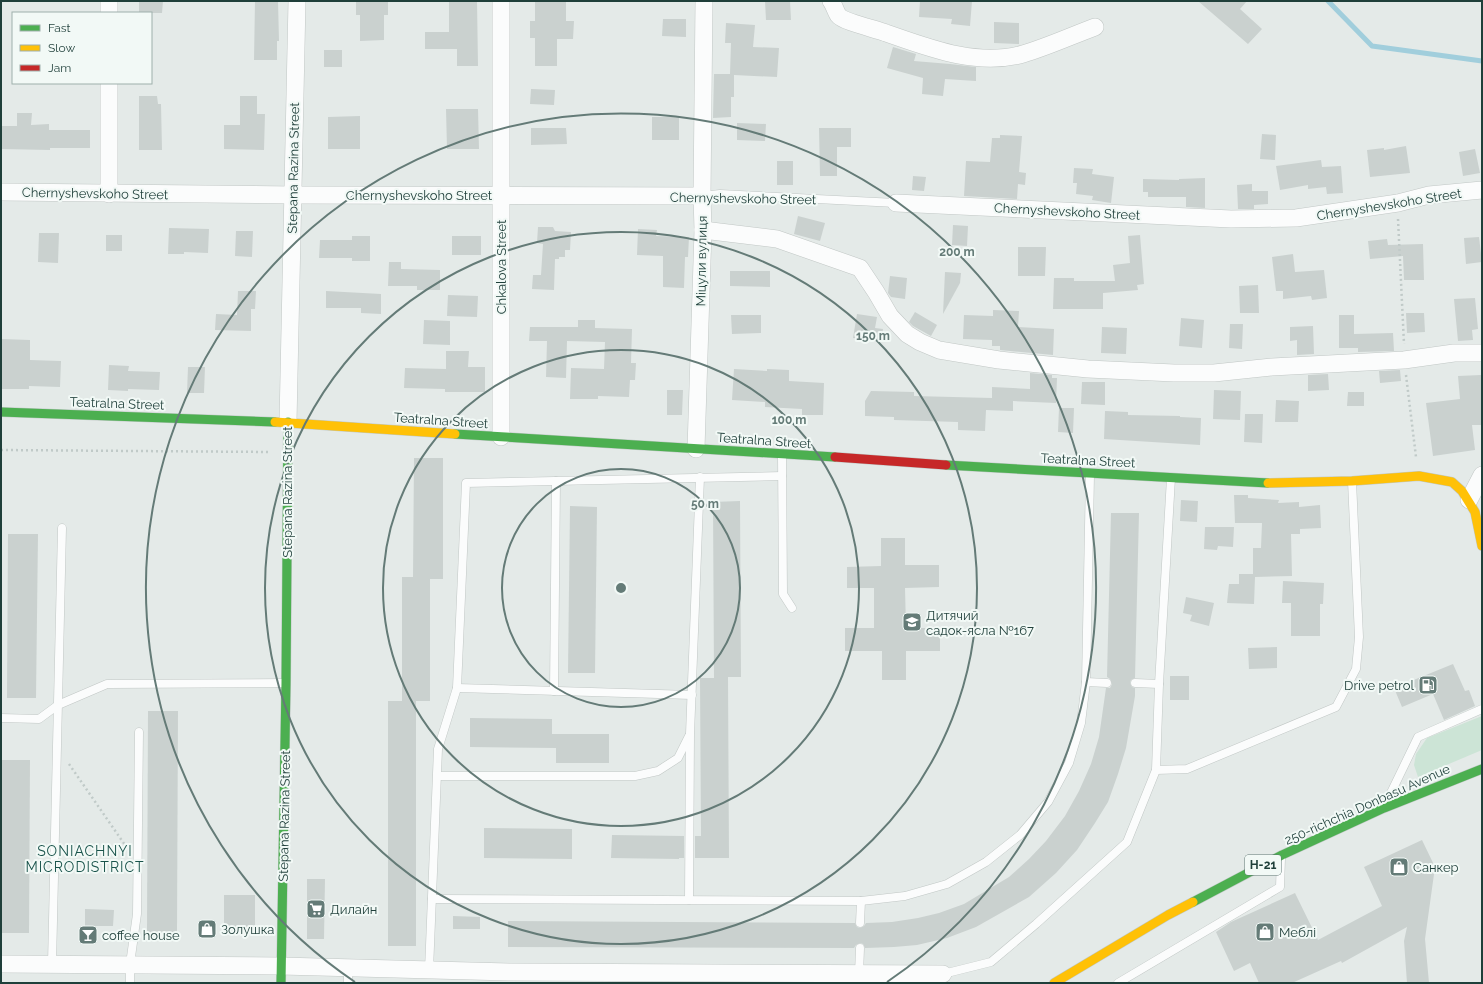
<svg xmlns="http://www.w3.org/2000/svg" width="1483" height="984" font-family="Raleway,sans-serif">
<rect width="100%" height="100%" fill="#e4eae8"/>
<path fill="#cce4d6" d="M1482,716V750L1418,777L1414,765L1416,754L1427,738Z"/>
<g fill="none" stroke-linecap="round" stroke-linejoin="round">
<path stroke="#a1cedc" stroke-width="5" d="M1328,1L1372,46L1482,61"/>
</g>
<g fill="#cad1cf">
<path d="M139,1H163L162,13H139Z"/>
<path d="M255,1H278L279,41H277V60H254Z"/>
<path d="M356,1H388V15H384V40L360,41V15H356Z"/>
<path d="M449,1H477L478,66H457V49H425V32H449Z"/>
<path d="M535,1H566V21H574L573,39H557V66H535V38H530V21H535Z"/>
<path d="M765,1H790L791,20H766Z"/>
<path d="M920,1H972L970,26L951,24L952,19L919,17Z"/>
<path d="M1198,1H1247L1240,9L1262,29L1248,44Z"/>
<path d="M663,19H686V37L662,36Z"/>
<path d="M994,22L1019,23V44L994,43Z"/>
<path d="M726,23L755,25L753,47L779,48L777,77L734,75V97H731V117L713,118L714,74H730L731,43H725Z"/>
<path d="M893,47L916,54L914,61L950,64L976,67V81L945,79L943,96L922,94L923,78L887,68Z"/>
<rect x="324" y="50" width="18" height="17"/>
<path d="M531,89L555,90L554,105L530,104Z"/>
<path d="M139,96H157L158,104H161L162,150H139Z"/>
<path d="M240,96H257V114H265L264,150L224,149V125H240Z"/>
<path d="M446,109H478L479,149H447Z"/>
<path d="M17,113H32L31,125L49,124V130H90V148H50V150L1,149V126H17Z"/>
<path d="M360,116V149H328V117Z"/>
<rect x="652" y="117" width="27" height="23"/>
<path d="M737,123L766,124L765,141L737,140Z"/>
<path d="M531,128H566L567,144L531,145Z"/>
<path d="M819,128H851V147H837V176H820Z"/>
<path d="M1262,134L1276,135L1275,160L1260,159Z"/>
<path d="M1000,135L1022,136L1019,172L1026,173L1025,185L1018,184L1017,199L964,196L966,161L990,162L992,138H1000Z"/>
<path d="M1406,146L1410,173L1370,177L1367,150L1384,148V150Z"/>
<path d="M1475,149L1480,173L1463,176L1459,152Z"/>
<path d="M1321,160L1322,167L1341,166L1343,193L1327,194L1326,187L1308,189V185L1280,190L1276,166Z"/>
<rect x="777" y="161" width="16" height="24"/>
<path d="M1074,168L1093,169L1092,174L1114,177L1111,203L1092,200L1093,196L1076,194L1077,183H1073Z"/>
<path d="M913,176L926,177L924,191L912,190Z"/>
<path d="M1205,178V208L1186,207V197H1148V192H1143V179L1179,180V179Z"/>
<path d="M1252,184V191H1268V204L1254,205V209H1238L1237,185Z"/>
<path d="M798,216L825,223L820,241L794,234Z"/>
<path d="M953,225L968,226L967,246L952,245Z"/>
<path d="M538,227H553L555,231L571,232L570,250H565V257H559V259H555L554,290L532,289L533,275H541L543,244L537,243Z"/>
<path d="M169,228L209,229L208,253L184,252V254H168Z"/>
<path d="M638,229L657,230L656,236L689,237L688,257H685L684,288L663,287V256L637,255Z"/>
<path d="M236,231H253L252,257L235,256Z"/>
<path d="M39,233H59L58,263L38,262Z"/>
<rect x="106" y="235" width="16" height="16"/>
<path d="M1140,235L1144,284L1137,285L1138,290L1103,293V309H1053L1054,278H1074V281H1115L1113,265L1130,263L1128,236Z"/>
<path d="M352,236H370V261H352V258H319L320,240H352Z"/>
<rect x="452" y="236" width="29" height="19"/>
<path d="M1479,237L1482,262L1466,264L1464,238Z"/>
<path d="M1387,239L1388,245L1423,244L1424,280H1404L1403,256L1370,259L1368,241Z"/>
<path d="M1018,247H1046L1045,276H1018Z"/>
<path d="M1293,254L1295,272L1324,270L1327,298L1312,300L1311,296L1283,299V291H1276L1272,257Z"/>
<path d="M389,262H401V269L440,270V290H417V286H388Z"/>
<path d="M730,271H770V287L730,286Z"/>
<path d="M945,272L961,273L960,283L943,314Z"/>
<path d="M890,276L907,278L905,299L891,297L888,293Z"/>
<path d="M1258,285L1259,313H1240L1239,286Z"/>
<path d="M238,291H256L255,309H251V331L215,330L216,314L237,315Z"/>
<path d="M326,291L381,294V314L361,313V308H326Z"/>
<path d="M448,295L478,296L477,317L447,316Z"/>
<path d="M1475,298L1478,329L1472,330L1473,340L1458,341L1454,299Z"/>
<path d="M993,310L1019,311L1018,327L1054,329L1053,355L1000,350V346H992V340L963,339L964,315L993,316Z"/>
<path d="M915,312L937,325L931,336L913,326L909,322Z"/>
<path d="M1406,313H1424L1425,332L1407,333Z"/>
<path d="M857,314L877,317L875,328L883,329L881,342L853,338Z"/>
<path d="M731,315H761V333L732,334Z"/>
<path d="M1339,315H1354V334L1393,333L1394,351L1358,352V348H1339Z"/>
<path d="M1181,318L1204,320L1202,348L1179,346Z"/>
<path d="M424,320L450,321V345L423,344Z"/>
<path d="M578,320H595V328L632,329L631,363H636L635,380H630L629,397L598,396V399H570L571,368L604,369L605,342L567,341L566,378L546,377L547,341H529L530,327H578Z"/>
<path d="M1230,324H1243L1242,349L1229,348Z"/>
<path d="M1313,326L1314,354L1297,355V340L1290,341V327Z"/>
<path d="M1102,327L1127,328L1126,354L1101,353Z"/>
<path d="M1,339L30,340V360L61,361L60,387L29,386V389H1Z"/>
<path d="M446,351H469L468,367H485V392H445V389L404,388L405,368L446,369Z"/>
<path d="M109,365L129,366L128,371L160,372L159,390L128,389V391L108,390Z"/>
<path d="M188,367H205L204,393H187Z"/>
<path d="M734,369L767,371V369L789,370V381L824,383L823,415H802V409L765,407V402L732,400Z"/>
<path d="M1400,370L1401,381L1380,383L1379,371Z"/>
<path d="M1030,373L1052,375V378H1057L1056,403L1013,401V411L986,410L985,431L958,430V422L894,420V417L865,416V401L871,391L914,392V396L992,398V387L1030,389Z"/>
<path d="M1328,374L1329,390L1308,391V375Z"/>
<path d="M1481,375L1482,425H1472L1475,450L1433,456L1426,403L1460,399L1458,376Z"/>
<path d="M1082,382H1105V405L1081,404Z"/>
<path d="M667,390H683L682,415H667Z"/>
<path d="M1214,390L1241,391L1240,420L1213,419Z"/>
<path d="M1348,392H1364V406H1347Z"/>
<path d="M1276,400L1299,401L1298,422H1275Z"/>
<path d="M1059,408H1074L1073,433L1058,432Z"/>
<path d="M1105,411L1128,412V415L1180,416V417L1201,418L1200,445L1104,439Z"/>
<path d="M1245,414H1263L1262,443L1244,442Z"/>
<path d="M414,458H443V579H430V701H416V946H388V701H402V577H413Z"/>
<path d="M1234,495H1248V498L1279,500L1278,503L1299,502V507L1320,505L1321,528L1300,529V534H1291L1292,576L1255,577L1254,604L1227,603L1229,584H1239V574H1253V548H1261L1262,523H1235Z"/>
<path d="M1181,500L1198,501L1197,522L1180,521Z"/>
<path d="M740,501L741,677H728L729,858H695V836H701L700,678H714L713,502Z"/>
<path d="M570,506L597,507L595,673H568Z"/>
<path d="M1111,513H1139L1135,678L1131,680L1130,683L1132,687L1135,688V696L1126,748L1118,774L1108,802L1095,823L1077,850L1056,873L1029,897L976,927L947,938L917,945L894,947L865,948L863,944L860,943L856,945L854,948L508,947V921L855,923L857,927L860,928L864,926L866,923L892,922L918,918L939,913L964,904L1009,877L1029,859L1046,841L1065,816L1079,791L1091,764L1099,737L1106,688H1110L1112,684L1110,679L1107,677Z"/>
<path d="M1205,527H1234L1233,547L1218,546L1217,550L1204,549Z"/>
<path d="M8,534H38L36,698H7Z"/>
<path d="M881,538H905V565H939V587L905,588L906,628H940V651H906V680H882V651H845V628H874V588H847V567L881,566Z"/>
<path d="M1283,581L1324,583L1323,604H1320V636H1291V603H1282Z"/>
<path d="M1186,597L1214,603L1209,626L1190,621L1192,615L1183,613Z"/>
<path d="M1277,647V668L1249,669L1248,648Z"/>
<path d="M1453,664L1465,691L1469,690L1475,706L1444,720L1433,694L1402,707L1394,688Z"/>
<rect x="1170" y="676" width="19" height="24"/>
<path d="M148,711H178L177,933H147Z"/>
<path d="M470,718L552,719V734H609V763H556V748L470,747Z"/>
<path d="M1,760H30L29,933H1Z"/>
<path d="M484,828L572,829V859L484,858Z"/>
<path d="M612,835L684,836V858H679V859L611,858Z"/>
<path d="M1422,840L1435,867L1425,939L1429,983H1407L1404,941L1407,927L1342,963L1341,961L1292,983H1259L1250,963L1234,971L1216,932L1231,922L1295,893L1318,940L1382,906L1364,867Z"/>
<path d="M307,879H325L324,939H307Z"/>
<path d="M224,895H255V928L224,929Z"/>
<path d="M85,909L114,910L113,926H85Z"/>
<path d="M453,916L480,917V929H453Z"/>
</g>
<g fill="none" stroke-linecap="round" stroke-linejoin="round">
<defs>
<g id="lane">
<path d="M702,196L720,194L896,203"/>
<path d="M782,455L783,594L792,608"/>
<path d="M1086,682L1107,683"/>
<path d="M1135,683L1159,684"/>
<path d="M457,688L692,695"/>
<path d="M554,691L556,481"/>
<path d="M1,718L39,719L58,705L107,684L286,683"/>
<path d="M1156,770L1187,769L1336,707L1356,669L1359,637L1352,481"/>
<path d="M438,776H635L658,771L678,758L689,736"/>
<path d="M1386,803L1418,737L1482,709"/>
<path d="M432,899L861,901L905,896L947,884L986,862L1020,835L1048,802L1069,763L1081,723L1086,682L1090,475"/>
<path d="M689,900L690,734L700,477"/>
<path d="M860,923L861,901"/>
<path d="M52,964L62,528"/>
<path d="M429,970L438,749L457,688L466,483L782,476"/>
<path d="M859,974L860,948"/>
<path d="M943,974L991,962L1036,924L1127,842L1156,770L1159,684L1171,478"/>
<path d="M130,983V964L137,914L139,732"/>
<path d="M348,983V967"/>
<path d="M1118,983L1280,887L1281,858"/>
</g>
<g id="street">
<path d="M109,1V13"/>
<path d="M831,1C834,5 835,10 838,15C843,22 876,29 886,33C929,48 977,67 1023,54C1047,47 1071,36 1095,27"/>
<path d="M109,83V194"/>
<path d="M1,192L293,195L702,196"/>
<path d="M896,203L1231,219L1296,218L1398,203L1429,195L1482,190"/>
<path d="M703,230L777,239L860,268L876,292L890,316L907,334L920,342L939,350L999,360L1088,369L1174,373H1214L1272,367L1404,360L1454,353H1482"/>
<path d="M288,422L297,1"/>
<path d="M501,437V1"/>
<path d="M696,449L703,230L702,196L704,1"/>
<path d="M1469,500L1482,475"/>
<path d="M1,964L281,966L509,972L943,974"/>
</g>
<g id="fast">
<path d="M1,412L275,422"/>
<path d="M455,434L835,457"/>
<path d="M946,465C1053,472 1161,476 1268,483"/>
<path d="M1193,902L1282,855L1384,808L1482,769"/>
<path d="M281,983L286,683L288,422"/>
</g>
<g id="slow">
<path d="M275,422L455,434"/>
<path d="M1268,483L1352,481L1419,476L1452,482L1462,491L1475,512L1482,546"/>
<path d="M1054,983L1168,915L1193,902"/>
</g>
<path id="jam" d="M835,457L946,465"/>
</defs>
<use href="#lane" stroke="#c1c7c5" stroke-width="9"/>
<use href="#street" stroke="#c1c7c5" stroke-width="18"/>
<use href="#fast" stroke="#bfc8c5" stroke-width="10"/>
<use href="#slow" stroke="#bfc8c5" stroke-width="10"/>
<use href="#jam" stroke="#bfc8c5" stroke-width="10"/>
<g stroke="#c0cac8" stroke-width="2.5" stroke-dasharray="2 3" stroke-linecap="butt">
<path d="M1398,219L1404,344"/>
<path d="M1406,375L1416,457"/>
<path d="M1,450L270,452"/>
<path d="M69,764L125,845"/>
</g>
<use href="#lane" stroke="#fbfcfc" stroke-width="8"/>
<use href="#street" stroke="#fbfcfc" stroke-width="17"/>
<use href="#fast" stroke="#4caf50" stroke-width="9"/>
<use href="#slow" stroke="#ffc107" stroke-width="9"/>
<use href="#jam" stroke="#c62828" stroke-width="9"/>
</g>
<g fill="none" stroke="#647b77" stroke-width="2">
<circle cx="621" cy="588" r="119"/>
<circle cx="621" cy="588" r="238"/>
<circle cx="621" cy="588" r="356"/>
<path d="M355 982A475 475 0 1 1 887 982"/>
</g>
<defs>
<symbol id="school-square" viewBox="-11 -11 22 22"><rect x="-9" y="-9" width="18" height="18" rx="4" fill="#647b77" stroke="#f2f9f6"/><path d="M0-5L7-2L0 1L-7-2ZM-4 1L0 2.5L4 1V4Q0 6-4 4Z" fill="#fff"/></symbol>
<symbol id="fuel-square" viewBox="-11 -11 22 22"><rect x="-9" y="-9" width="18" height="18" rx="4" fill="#647b77" stroke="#f2f9f6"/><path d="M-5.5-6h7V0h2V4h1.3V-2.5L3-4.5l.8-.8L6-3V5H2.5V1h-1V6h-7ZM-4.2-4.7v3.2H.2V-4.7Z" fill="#fff"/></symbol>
<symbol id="shop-square" viewBox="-11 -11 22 22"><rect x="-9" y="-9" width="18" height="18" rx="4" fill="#647b77" stroke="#f2f9f6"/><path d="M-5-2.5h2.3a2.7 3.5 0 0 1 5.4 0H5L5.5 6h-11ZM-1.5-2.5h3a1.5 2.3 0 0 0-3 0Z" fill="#fff"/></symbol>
<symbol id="supermarket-square" viewBox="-11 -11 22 22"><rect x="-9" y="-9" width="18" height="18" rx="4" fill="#647b77" stroke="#f2f9f6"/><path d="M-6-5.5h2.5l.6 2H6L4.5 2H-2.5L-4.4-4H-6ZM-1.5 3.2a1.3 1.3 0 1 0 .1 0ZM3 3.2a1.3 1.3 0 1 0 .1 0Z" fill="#fff"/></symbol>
<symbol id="bar-square" viewBox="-11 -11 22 22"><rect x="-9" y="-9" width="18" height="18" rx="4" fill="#647b77" stroke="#f2f9f6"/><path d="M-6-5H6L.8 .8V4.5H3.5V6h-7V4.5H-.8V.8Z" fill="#fff"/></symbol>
</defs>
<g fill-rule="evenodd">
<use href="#school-square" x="901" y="611" width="22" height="22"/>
<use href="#fuel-square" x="1417" y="674" width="22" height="22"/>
<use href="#shop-square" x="1388" y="856" width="22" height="22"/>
<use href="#supermarket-square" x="305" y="898" width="22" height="22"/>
<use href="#shop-square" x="196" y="918" width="22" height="22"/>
<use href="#shop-square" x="1254" y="921" width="22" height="22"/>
<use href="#bar-square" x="77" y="924" width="22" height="22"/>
</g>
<g text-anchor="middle" stroke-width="4" stroke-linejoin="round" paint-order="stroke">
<rect fill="#f2f9f6" stroke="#5e7772" stroke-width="1" x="1245" y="855" width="36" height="20" rx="3"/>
<g font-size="12" font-weight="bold" fill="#1f3f3a">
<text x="1263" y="869">Н-21</text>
</g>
<g font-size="13" fill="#1f3f3a" stroke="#f2f9f6">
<text transform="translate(293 168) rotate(-89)" y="5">Stepana Razina Street</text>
<text transform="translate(95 193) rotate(1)" y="5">Chernyshevskoho Street</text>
<text x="419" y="200">Chernyshevskoho Street</text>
<text transform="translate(743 198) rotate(1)" y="5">Chernyshevskoho Street</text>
<text transform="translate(1389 204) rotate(-9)" y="5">Chernyshevskoho Street</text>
<text transform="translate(1067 211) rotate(3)" y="5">Chernyshevskoho Street</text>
<text transform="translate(701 261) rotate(-89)" y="5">Міцули вулиця</text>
<text transform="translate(501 267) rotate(-90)" y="5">Chkalova Street</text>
<text transform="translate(117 403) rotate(2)" y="5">Teatralna Street</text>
<text transform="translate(441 420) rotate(4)" y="5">Teatralna Street</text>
<text transform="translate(764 440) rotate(4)" y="5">Teatralna Street</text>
<text transform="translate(1088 460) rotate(3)" y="5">Teatralna Street</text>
<text transform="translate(287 492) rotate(-90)" y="5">Stepana Razina Street</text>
<text transform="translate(1367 804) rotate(-24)" y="5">250-richchia Donbasu Avenue</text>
<text transform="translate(284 816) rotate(-89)" y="5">Stepana Razina Street</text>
</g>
<g font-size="13" fill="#1f3f3a" stroke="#f2f9f6" text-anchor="start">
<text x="926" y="620">Дитячий<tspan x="926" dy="15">садок-ясла №167</tspan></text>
<text x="1414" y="690" text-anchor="end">Drive petrol</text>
<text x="1413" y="872">Санкер</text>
<text x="330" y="914">Дилайн</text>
<text x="221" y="934">Золушка</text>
<text x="1279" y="937">Меблі</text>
<text x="102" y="940">coffee house</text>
</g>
<g font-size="14" letter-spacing="1" fill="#19534b" stroke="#f2f9f6">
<text x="85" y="856">SONIACHNYI<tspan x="85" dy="16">MICRODISTRICT</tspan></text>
</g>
</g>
<circle cx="621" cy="588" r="6" fill="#647b77" stroke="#f2f9f6" stroke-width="2"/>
<g font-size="12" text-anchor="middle" font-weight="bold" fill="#647b77" stroke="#f2f9f6" stroke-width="4" stroke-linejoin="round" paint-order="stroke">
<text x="957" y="256">200 m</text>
<text x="873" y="340">150 m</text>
<text x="789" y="424">100 m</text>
<text x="705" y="508">50 m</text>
</g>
<rect width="1483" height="984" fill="none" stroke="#1f3f3a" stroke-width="4"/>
<rect x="12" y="12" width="140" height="72" fill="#f2f9f6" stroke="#9eafab"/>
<rect x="20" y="25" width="20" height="6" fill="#4caf50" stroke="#9eafab"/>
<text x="48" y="32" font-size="12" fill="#1f3f3a">Fast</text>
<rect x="20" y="45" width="20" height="6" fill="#ffc107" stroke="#9eafab"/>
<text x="48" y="52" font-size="12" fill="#1f3f3a">Slow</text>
<rect x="20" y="65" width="20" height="6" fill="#c62828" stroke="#9eafab"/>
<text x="48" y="72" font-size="12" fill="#1f3f3a">Jam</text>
</svg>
